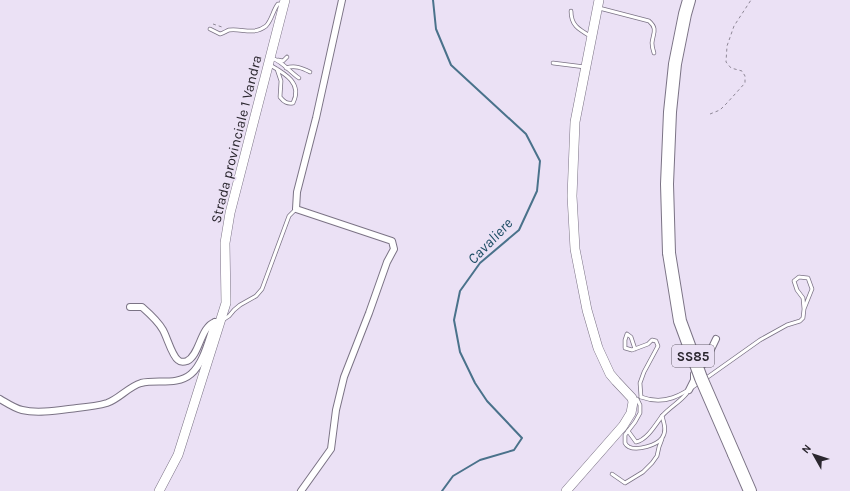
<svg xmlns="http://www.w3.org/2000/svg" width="850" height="491" font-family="Karla,sans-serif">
<rect width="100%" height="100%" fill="#ebe1f5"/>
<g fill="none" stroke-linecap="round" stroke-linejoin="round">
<path stroke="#4a728b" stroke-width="2" d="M433,0L436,29L451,65L526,134L540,161L537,191L519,230L480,263L460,291L454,320L460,352L475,383L487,401L522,438L514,450L480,460L453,476L442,491"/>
<defs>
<g id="lane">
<path d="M599,8L649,21C658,29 653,33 652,43C652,46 653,50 654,53"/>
<path d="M571,11C571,25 578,29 590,36"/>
<path d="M210,29L220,34C224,33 226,31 229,30C242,28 253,36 266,26C272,20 273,10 278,4H282"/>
<path d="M272,58C283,62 290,72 299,78"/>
<path d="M278,60L283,61L287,57"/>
<path d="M553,63L585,67"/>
<path d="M270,65C284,73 303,83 293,103C287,104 284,102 280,97L281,81L277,69"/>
<path d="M286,68C295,65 302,68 310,72"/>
<path d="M223,320L229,316L234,310L240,305L256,296L262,289L289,216L296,209"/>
<path d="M635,349L631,337L627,334L625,340V348L632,350L648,344L652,340L656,341L658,346L644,372L640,383L641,397"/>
<path d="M705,379L760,340L787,325L800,321L803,318L804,309L812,289L808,278L799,277L794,281L797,290L803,298L804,309"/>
<path d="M641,397C665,406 682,395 700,382"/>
<path d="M637,399L640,405V413L635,422L625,435V443C626,445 627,446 629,447C638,451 657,445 662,438C667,431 664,423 662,416C670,407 680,402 687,393"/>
<path d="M628,431L636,442C647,440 656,424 662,416"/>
<path d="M612,474L625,483L643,472L652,463L657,456L659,447L662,439"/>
</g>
<g id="street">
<path d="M130,307H142C150,314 158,321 163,330C167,337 172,356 178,360C180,362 184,362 187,361C200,355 200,327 215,322"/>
<path d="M689,390L694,380V374L705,362L716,339"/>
<path d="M0,399C7,403 14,408 22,410C38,414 60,410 77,408C87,407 97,406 107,403C119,399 128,387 141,383C157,379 177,386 191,374C204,363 209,338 215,322"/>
<path d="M301,491L331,449L336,410L344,377L369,313L387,262L394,249L392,241L296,209L297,192L316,118L342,0"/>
</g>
<g id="secondary">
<path d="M159,491L178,455L226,303L225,243L230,213L285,0"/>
<path d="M566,491L623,426L631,413L633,402L632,398L616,381L610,374L598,348L587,310L575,249L572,196L575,122L599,0"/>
</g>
<g id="highway">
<path d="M669,253L667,184L670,112L675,64L685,14L689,0"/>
<path d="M734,454L750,491"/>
</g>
</defs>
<use href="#lane" stroke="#7b7385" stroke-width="4.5"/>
<use href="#street" stroke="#7b7385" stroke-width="8"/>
<use href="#secondary" stroke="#7b7385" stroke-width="10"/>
<use href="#highway" stroke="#7b7385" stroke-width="14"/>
<g stroke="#8f8897" stroke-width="1" stroke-dasharray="3 3" stroke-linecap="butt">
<path d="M213,24L222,27"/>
<path d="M710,114L720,110L727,103L745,83V76L742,71L731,68L726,62L727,46L734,26L751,0"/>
</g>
<use href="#lane" stroke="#fff" stroke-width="3"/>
<use href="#street" stroke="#fff" stroke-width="6"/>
<use href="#secondary" stroke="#fff" stroke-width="9"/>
<use href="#highway" stroke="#fff" stroke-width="12"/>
<defs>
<path id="highway-bridge" d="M669,253L680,321L701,378L734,454"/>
</defs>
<use href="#highway-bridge" stroke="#7b7385" stroke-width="14" stroke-linecap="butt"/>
<use href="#highway-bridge" stroke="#fff" stroke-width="12"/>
</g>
<g text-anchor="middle" stroke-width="3.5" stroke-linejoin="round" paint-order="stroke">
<rect fill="#ebe1f5" stroke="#655f6a" stroke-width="1" x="672" y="345" width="42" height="22" rx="3"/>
<g font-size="13" font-weight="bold" fill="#2b272f">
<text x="693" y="361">SS85</text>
</g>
<g font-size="14" fill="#2b272f" stroke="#ebe1f5">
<text transform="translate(236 139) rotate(-76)" y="5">Strada provinciale 1 Vandra</text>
</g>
<g font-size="15" font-style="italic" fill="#1b4b63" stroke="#ebe1f5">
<text transform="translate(490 241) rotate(-46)" y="5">Cavaliere</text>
</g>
</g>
<g transform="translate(814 455) rotate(309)" stroke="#ebe1f5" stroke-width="3" paint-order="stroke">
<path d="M0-3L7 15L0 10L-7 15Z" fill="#2b272f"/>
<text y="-6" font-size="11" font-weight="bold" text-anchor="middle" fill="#2b272f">N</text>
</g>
</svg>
